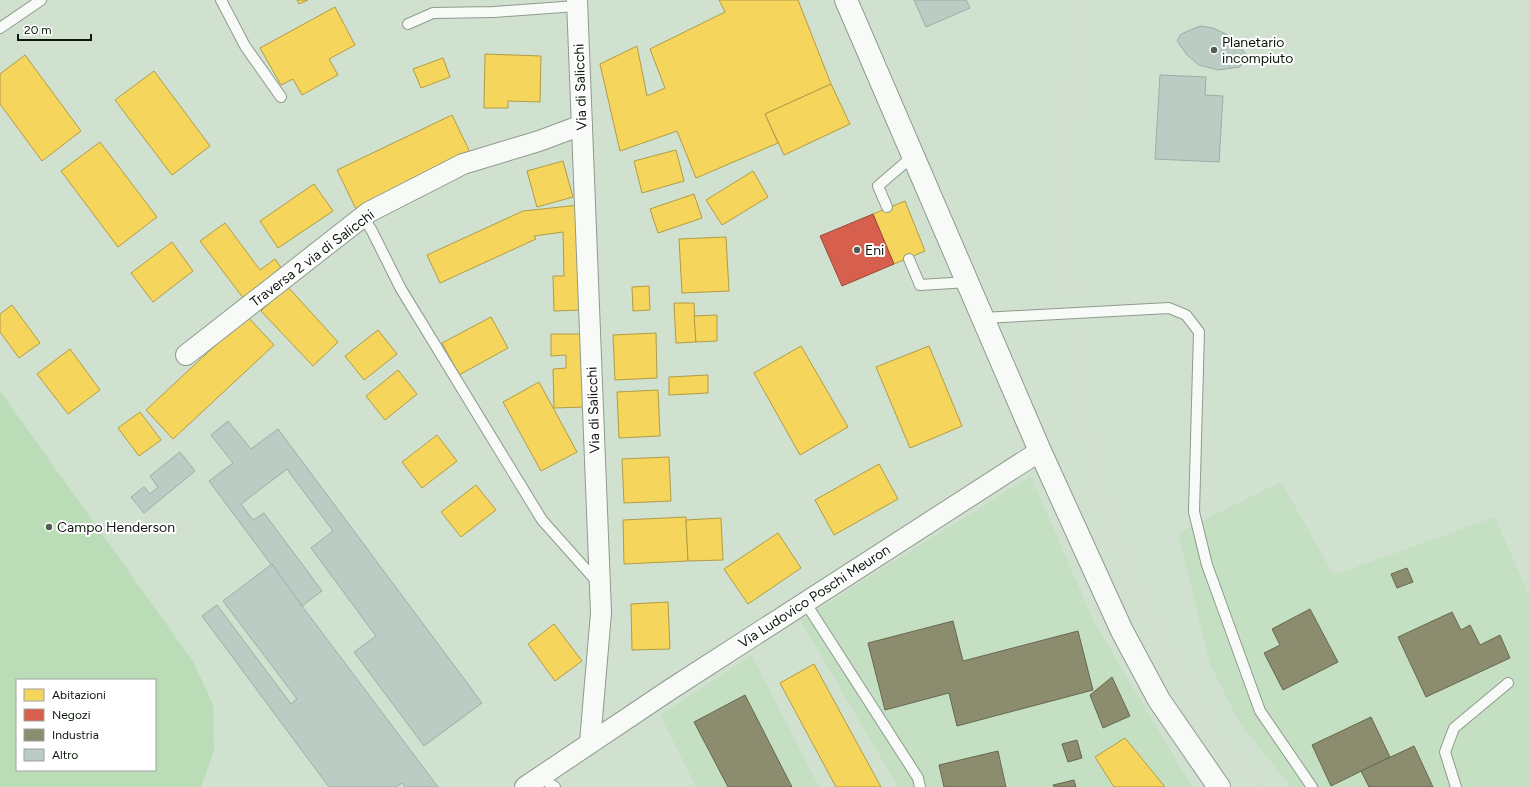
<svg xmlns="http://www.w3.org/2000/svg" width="1529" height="787" font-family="Figtree,sans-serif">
<rect width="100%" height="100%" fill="#d1e1d0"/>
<g fill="#c5dfc3">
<path d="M1031,476L1093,620L1192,787H898L800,620Z"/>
<path d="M1281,482L1334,575L1495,517L1529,596V787H1291L1239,722L1210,664L1178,533Z"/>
<path d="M752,655L819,787H696L660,715Z"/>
</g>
<path fill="#baddb8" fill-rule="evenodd" d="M0,391L194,663L213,705L214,751L201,787H0ZM17,680H155V770H17Z"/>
<g fill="#f6d55c" stroke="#b09c44">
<path d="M297,0H308L299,4Z"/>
<path d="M719,0H798L831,84L765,114L778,143L696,178L677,131L620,151L600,64L637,46L647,96L665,88L650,49L725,12Z"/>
<path d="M335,7L355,45L329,59L338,75L302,95L293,79L281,85L260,48Z"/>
<path d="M485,54L541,56L540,102L508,101V108H484Z"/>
<path d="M25,55L81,131L42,161L0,104V74Z"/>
<path d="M443,58L450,77L421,88L413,69Z"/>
<path d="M154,71L210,146L172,175L115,100Z"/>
<path d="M831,84L850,124L784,155L765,114Z"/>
<path d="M452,115L471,154L356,209L337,170Z"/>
<path d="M100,142L157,217L118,247L61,171Z"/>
<path d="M676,150L684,181L642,193L634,161Z"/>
<path d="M563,161L573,197L537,207L527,171Z"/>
<path d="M753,171L768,197L722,225L706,200Z"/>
<path d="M314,184L333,211L278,248L260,221Z"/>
<path d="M694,194L702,218L658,233L650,209Z"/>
<path d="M905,201L925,251L894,264L873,214Z"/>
<path d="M579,205L581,310L554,311L553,276H564L563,232L534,236L536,239L440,283L427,255L523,211Z"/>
<path d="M225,223L260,270L275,259L282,269L244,299L200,241Z"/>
<path d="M726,237L729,291L682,293L679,239Z"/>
<path d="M172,242L193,271L153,302L131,273Z"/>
<path d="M287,286L338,342L313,366L261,311Z"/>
<path d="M649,286L650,310L633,311L632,287Z"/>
<path d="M674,303H694L696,342L676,343Z"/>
<path d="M12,305L40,343L19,358L0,332V314Z"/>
<path d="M717,315V341L696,342L694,316Z"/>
<path d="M247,316L274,345L173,439L146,410Z"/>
<path d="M491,317L508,348L459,375L442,343Z"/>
<path d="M378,330L397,354L364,380L345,356Z"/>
<path d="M656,333L657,378L615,380L613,335Z"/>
<path d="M551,334H583L585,407L554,408L553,369L566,368V355L551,356Z"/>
<path d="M801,346L848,427L800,455L754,373Z"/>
<path d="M929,346L962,426L910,448L876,367Z"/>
<path d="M70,349L100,390L68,414L37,374Z"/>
<path d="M398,370L417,394L385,420L366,396Z"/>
<path d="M708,375V393L669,395V377Z"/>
<path d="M539,382L577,452L541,471L503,402Z"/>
<path d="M658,390L660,436L619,438L617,392Z"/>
<path d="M140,412L161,440L139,456L118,428Z"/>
<path d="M437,435L457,461L422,488L402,462Z"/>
<path d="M669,457L671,501L624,503L622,459Z"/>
<path d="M879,464L898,499L834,535L815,500Z"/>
<path d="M476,485L496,510L461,537L441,512Z"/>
<path d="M686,517L688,561L624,564L623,520Z"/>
<path d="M721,518L723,560L688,561L686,520Z"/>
<path d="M778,533L801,568L748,604L724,569Z"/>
<path d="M668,602L670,649L632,650L631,604Z"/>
<path d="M554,624L582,661L555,681L528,644Z"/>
<path d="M814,664L881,787H836L780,683Z"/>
<path d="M1125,738L1165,787H1114L1095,757Z"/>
</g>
<path fill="#d6604d" stroke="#994a39" d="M873,214L894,264L842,286L820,236Z"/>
<g fill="#8c8c6e" stroke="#666950">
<path d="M1407,568L1413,582L1397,588L1391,574Z"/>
<path d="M1310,609L1338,662L1283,690L1264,653L1280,645L1272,629Z"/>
<path d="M1452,612L1461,630L1470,625L1480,645L1500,635L1510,658L1426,697L1398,637Z"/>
<path d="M953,621L963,661L1078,631L1093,690L957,726L949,693L885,710L868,643Z"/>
<path d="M1112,677L1130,716L1103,728L1090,695Z"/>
<path d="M745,695L792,787H728L694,722Z"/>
<path d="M1371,717L1390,757L1331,786L1312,745Z"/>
<path d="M1077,740L1082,758L1068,762L1062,744Z"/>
<path d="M1414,746L1433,787H1369L1361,771Z"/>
<path d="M998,751L1006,787H944L939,765Z"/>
<path d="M1074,780L1076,787H1054L1053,785Z"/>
</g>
<g fill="#bbccc5" stroke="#9dada6">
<path d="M914,0H966L970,8L926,27Z"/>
<path d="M1200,26L1213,28L1226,34L1240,46L1246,55L1240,67L1218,70L1199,65L1187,55L1177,41L1181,34Z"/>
<path d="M1160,75L1206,77L1205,95L1223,96L1219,162L1155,159Z"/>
<path d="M228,421L251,449L278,429L482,703L424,746L354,652L376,636L311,548L333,531L287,469L241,504L253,520L264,513L322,591L302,606L209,481L233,463L211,435Z"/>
<path d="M180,452L195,471L144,513L131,497L144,487L150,494L158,487L150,476Z"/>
<path d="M272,564L302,606L438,787H405L402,783L396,787H329L202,616L217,605L291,704L297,699L223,601Z"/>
</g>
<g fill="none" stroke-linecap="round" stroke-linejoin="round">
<defs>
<g id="service">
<path d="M221,0L245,46L281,97"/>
<path d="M408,24L433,13L494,12L577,6"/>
<path d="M0,28L41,0"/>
<path d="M887,207L878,186L913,156"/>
<path d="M363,217L372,231L401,289L542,520L599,584"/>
<path d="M909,259L920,285L968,282"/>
<path d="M983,318L1169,308L1186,315L1199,332L1194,512L1207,565L1260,711L1312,787"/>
<path d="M805,602L918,778L920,787"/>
<path d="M540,777L555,787"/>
<path d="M1456,787L1445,752L1454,728L1508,683"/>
</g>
<g id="minor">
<path d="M577,0L601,613L590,742"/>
<path d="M186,355L369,212L463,164L539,141L582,125"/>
<path d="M525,787L671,689L1040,451"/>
</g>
<path id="primary" d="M846,0L1040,451L1122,631L1159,700L1219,787"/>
</defs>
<use href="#service" stroke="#8e9b8d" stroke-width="12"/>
<use href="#minor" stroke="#8e9b8d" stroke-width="22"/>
<use href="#primary" stroke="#8e9b8d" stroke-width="24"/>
<g stroke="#d4d9d3" stroke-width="2.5" stroke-dasharray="2 2" stroke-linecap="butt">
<path d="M1072,295L1070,277V137L1076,0"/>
<path d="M1075,330L1082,411L1105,513L1141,598L1208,727"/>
<path d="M1213,734L1262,787"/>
</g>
<use href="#service" stroke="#f8faf8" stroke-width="10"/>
<use href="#minor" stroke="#f8faf8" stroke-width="20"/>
<use href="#primary" stroke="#f8faf8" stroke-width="22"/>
</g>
<g fill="#515d50" stroke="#fff" stroke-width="1.5">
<circle cx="1214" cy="50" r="4"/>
<circle cx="857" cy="250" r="4"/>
<circle cx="49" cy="527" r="4"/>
</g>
<g text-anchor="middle" stroke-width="4" stroke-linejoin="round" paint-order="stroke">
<g font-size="14" fill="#0c160b" stroke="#fff" text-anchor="start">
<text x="1222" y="47">Planetario<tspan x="1222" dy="16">incompiuto</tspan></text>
<text x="865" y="255">Eni</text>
<text x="57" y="532">Campo Henderson</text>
</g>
<g font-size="14" fill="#0c160b" stroke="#fff">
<text transform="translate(580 87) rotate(-92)" y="5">Via di Salicchi</text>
<text transform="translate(312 258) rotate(-37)" y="5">Traversa 2 via di Salicchi</text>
<text transform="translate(593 410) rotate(-92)" y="5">Via di Salicchi</text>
<text transform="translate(814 596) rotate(-33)" y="5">Via Ludovico Poschi Meuron</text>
</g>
</g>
<rect x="16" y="679" width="140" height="92" fill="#ffffff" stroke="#9ea29d"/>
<rect x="24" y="689" width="20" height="12" fill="#f6d55c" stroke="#9ea29d"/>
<text x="52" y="699" font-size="12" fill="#0c160b">Abitazioni</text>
<rect x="24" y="709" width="20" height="12" fill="#d6604d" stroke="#9ea29d"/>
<text x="52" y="719" font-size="12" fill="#0c160b">Negozi</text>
<rect x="24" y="729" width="20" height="12" fill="#8c8c6e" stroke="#9ea29d"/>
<text x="52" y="739" font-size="12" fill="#0c160b">Industria</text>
<rect x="24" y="749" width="20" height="12" fill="#bbccc5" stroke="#9ea29d"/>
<text x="52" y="759" font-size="12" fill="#0c160b">Altro</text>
<path d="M18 34v6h73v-6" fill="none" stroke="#0c160b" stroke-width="2"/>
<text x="24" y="34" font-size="12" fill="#0c160b" stroke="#ffffff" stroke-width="3" paint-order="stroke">20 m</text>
</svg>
